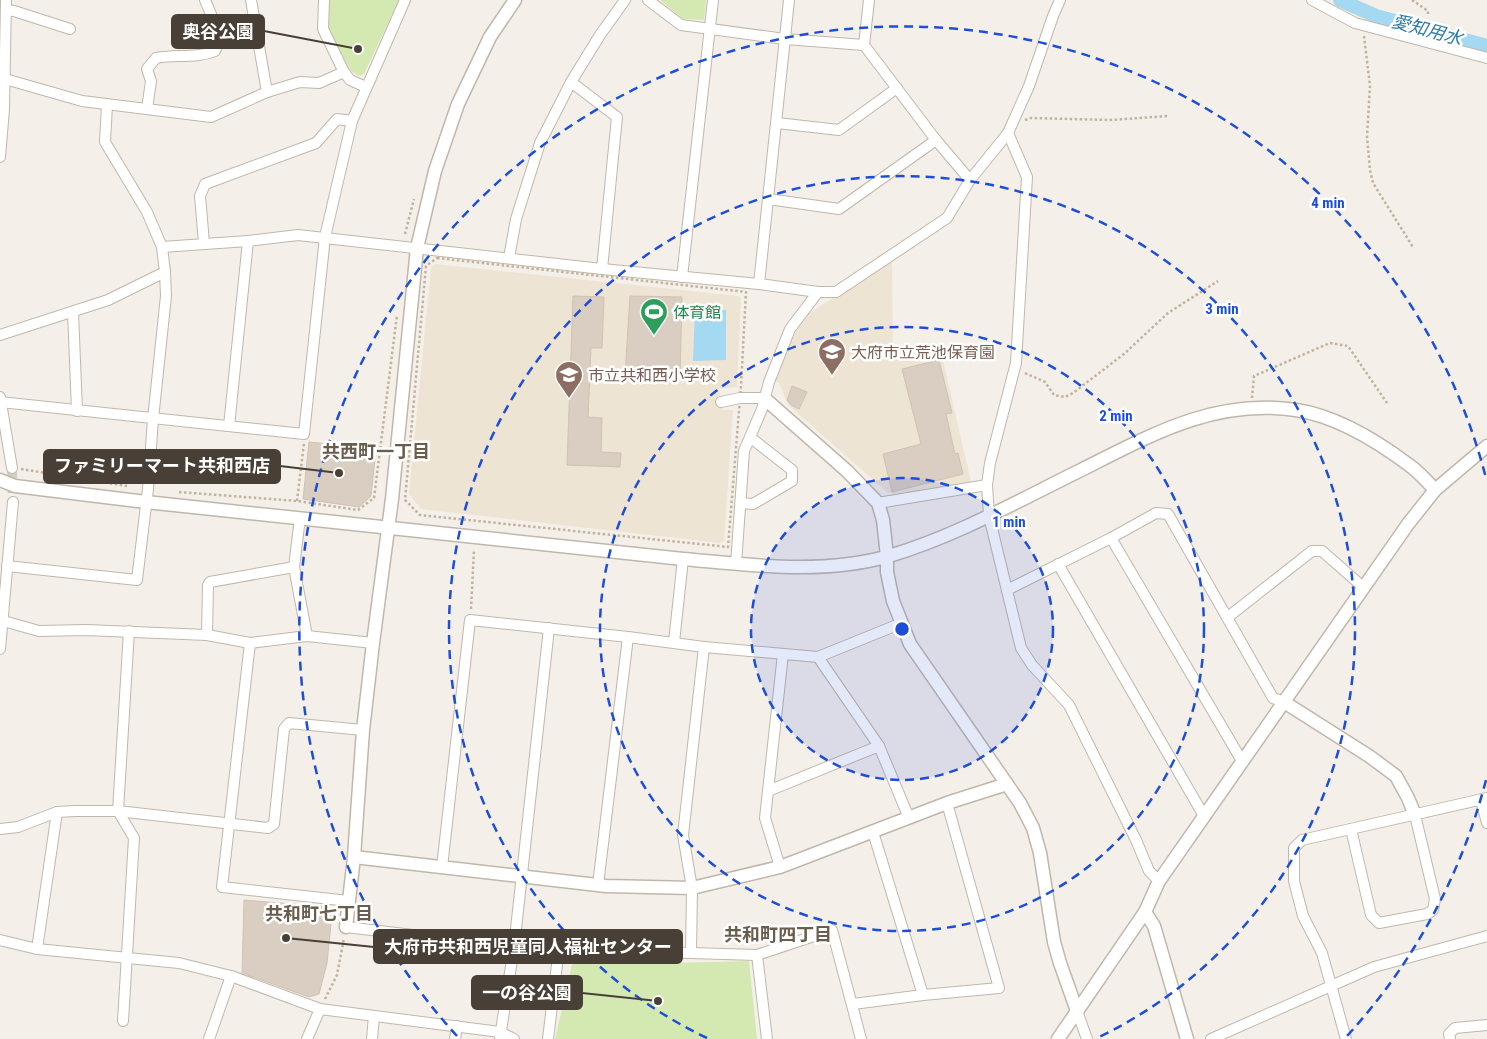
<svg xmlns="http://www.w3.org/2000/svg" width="1487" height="1039" font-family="'Roboto Condensed','Noto Sans JP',sans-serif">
<rect width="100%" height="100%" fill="#f4f0e9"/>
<g fill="#eee4d3">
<path d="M892,260L893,356H942L971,482L896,495L887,492L788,405L779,383L775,380L797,329L808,314Z"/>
<path d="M435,264L738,296L741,298L737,387L719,389L723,410H733L724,541L720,543L421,509L409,494L431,267Z"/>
</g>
<g fill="#d4e9b2">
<path d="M329,0H399L364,74L359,76L351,71L327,26Z"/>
<path d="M660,0H706L704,20L683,19Z"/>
<path d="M573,960L671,963L749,961L757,1039H555Z"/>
</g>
<path fill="#a5d8f1" d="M695,310H726V360L693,361Z"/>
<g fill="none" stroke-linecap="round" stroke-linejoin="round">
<path stroke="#a5d8f1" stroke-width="14" d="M1340,0L1376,16L1487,46"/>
</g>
<g fill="#d9cec1" stroke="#d1c2b1">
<path d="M573,296L604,297L602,348H591L588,417L602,418L601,452L621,453L620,467L567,465Z"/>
<path d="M630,296L682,297L680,377L625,375Z"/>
<path d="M939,360L952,413L946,414L955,454L958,453L963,474L892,492L883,454L921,444L902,369Z"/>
<path d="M792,386L807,392L799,409L791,405L787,400Z"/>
<path d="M309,442L376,449L371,496L359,507L303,499Z"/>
<path d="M244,900L328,907L332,914L327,963L319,994L309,997L242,973Z"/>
</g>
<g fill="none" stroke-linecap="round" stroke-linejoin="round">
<path stroke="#d2cdc5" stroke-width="10" stroke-dasharray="10 5" stroke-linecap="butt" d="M12,468L13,502"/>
<defs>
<g id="minor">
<path d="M251,0L267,92"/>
<path d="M324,0L323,29L344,72L350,80L366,87"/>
<path d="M648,0L681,25L785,39L864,45"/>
<path d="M869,0L864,45L936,140L970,180"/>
<path d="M1312,0L1355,23L1487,58"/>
<path d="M6,10L14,11L70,29"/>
<path d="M5,79L82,101L211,117L267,92L300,82L319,83L344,72"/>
<path d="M571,82L617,117L602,269"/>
<path d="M147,109L151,81L147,69L156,58C178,54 194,59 215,51L221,38L205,0"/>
<path d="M777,123L839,130L897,88"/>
<path d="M1008,133L1027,177L1016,363L990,463L987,485L989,516L1021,648L1032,665L1069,705L1136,840L1149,871L1159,881"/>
<path d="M0,157L4,109L6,0"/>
<path d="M768,199L839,209L936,140"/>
<path d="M204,243L200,196L205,184L316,143L337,119L352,121"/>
<path d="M162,247L248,241L298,235L602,269L759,284L818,292"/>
<path d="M509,258L516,219L540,143L571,82L600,35L625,0"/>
<path d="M682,277L713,0"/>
<path d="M759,284L789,0"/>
<path d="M73,312L77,411"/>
<path d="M0,335L108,300L165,272"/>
<path d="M0,397L12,468"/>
<path d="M0,402L304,434L325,237L352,121L405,0"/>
<path d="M721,402L740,398H764"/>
<path d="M229,426L248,241"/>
<path d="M741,503L753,504L792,481V470L751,438"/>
<path d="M878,503L987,485"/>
<path d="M300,518L294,567L307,636"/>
<path d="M1111,538L1242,761"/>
<path d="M736,564L744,451L762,409L769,382L790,329L818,292H836L947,218L970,180L1008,133L1029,86L1053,16L1060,0"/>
<path d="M1058,564L1204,816"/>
<path d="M7,566L137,580L148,489L153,419L166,296L165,272L162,247L147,212L105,142L107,105"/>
<path d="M1007,590L1111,538L1156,513L1168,514L1273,698L1284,702"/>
<path d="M1228,617L1312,551H1322L1363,587"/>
<path d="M0,620L39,631L86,630L207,635L250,643L307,636L373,643"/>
<path d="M207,635L208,585L210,582L294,567"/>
<path d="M674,642L683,559"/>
<path d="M250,643L222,887L349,901"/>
<path d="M0,649L13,502"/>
<path d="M818,657L879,746L909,818"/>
<path d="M768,791L879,746"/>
<path d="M1481,800L1487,823"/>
<path d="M0,829L18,827L57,812L75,811H118L268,828L274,824L284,729L289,723L363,730"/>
<path d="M1351,829L1371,915L1379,923L1427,914L1433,910L1435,899L1415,815"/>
<path d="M442,867L470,620L628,637L704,647"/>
<path d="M780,867L765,818L783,654"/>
<path d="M598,885L628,637"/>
<path d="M346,927L514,947L691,953L692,888L683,835L704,647L818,657L902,623"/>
<path d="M0,940L37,949L179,963L231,976L320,1009L500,1032L514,1039"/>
<path d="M37,949L57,812"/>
<path d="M691,953L757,955"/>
<path d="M923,995L999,988L947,803"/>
<path d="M853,1004L923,995L873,832"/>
<path d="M1077,1011L1087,1039"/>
<path d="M123,1021L134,838L118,811L129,631"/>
<path d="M500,1037L514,947L549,628"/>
<path d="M209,1039L231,976"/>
<path d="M307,1039L320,1009"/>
<path d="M372,1039L374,1016"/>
<path d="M455,1039L457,1026"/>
<path d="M548,1039L559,948"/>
<path d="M767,1039L757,955L832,930L861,1039"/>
<path d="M1211,1039L1374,967L1487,936"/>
<path d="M1346,1039L1322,953L1303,916L1294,881V848L1302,840L1487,798"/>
<path d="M1450,1039L1449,1034L1455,1028L1487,1025"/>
</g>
<g id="tertiary">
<path d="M764,398L847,471L878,503L883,520L887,556V572L893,601L910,644L1020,803L1033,828L1040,853L1054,942L1060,963L1077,1011"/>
<path d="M0,480L15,486L146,502L683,559C750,565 823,575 889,556C956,536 1018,501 1081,470C1151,435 1215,398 1296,410C1337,416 1377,441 1409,465C1419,472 1427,481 1435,490"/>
<path d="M1284,702L1369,756L1396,776L1408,798L1415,815"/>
<path d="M354,857L606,886L692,888L780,867L947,803L1007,784"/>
<path d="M1145,912L1154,926L1187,1039"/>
<path d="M346,927L354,857L363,730L373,643L392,499L417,248L435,171L458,104L490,37L515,0"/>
<path d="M1058,1039L1145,912L1159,881L1408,524L1435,490L1487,446"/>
</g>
</defs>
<use href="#minor" stroke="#c0b7ab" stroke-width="12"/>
<use href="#tertiary" stroke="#c0b7ab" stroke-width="15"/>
<g stroke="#c2b29c" stroke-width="2.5" stroke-dasharray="2.5 2.5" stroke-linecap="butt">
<path d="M1412,0L1428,11V14"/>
<path d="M1364,36L1370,86L1367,137L1370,170L1373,183L1381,196L1413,247"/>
<path d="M1025,120L1031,118L1110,120L1168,116"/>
<path d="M405,234L414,199"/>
<path d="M437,258L746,292L741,386L728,547L420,515L405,500L426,266Z"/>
<path d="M1025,373L1045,382L1054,395L1065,397L1073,393L1124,354L1168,313L1218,281"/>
<path d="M1252,398L1254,376L1330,343L1348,346L1387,403"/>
<path d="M21,469L127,486"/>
<path d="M179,492L297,501L358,510L374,498L397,315"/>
<path d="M297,501L304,443"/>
<path d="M471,609L474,550"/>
<path d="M325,999L337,975L344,938"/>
</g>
<use href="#minor" stroke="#fff" stroke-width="10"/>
<use href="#tertiary" stroke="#fff" stroke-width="12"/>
</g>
<circle cx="902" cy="629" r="151" fill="#1d4ed8" fill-opacity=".12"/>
<g fill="none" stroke="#1d4ed8" stroke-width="2.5" stroke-dasharray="9 6">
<circle cx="902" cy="629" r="151"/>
<circle cx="902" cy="629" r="302"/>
<path d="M707 1038A453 453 0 1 1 1097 1038"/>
<path d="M1486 780A603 603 0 0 1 1347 1036M457 1036A603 603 0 1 1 1486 478"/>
</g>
<defs>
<symbol id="stadium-pin" viewBox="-11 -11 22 30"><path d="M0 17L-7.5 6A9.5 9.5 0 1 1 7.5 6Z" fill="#2e9e5b" stroke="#fff"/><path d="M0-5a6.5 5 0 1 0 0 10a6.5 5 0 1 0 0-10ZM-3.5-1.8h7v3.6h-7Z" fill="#fff"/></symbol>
<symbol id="school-pin" viewBox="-11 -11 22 30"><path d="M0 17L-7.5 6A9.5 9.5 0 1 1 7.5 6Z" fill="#8d6e63" stroke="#fff"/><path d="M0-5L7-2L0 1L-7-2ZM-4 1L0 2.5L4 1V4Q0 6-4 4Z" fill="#fff"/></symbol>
</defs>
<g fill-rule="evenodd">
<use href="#stadium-pin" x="638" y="296" width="32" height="43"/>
<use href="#school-pin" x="816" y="336" width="32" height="43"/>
<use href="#school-pin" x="553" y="359" width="32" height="43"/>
</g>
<g text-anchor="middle" stroke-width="5" stroke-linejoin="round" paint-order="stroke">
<g font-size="16" fill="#27864d" stroke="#fff" text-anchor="start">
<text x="673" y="318">体育館</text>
</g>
<g font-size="16" fill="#785e54" stroke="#fff" text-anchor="start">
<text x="851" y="358">大府市立荒池保育園</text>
<text x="588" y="381">市立共和西小学校</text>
</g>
<g font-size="18" font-style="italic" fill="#2c7ba6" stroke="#fff">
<text transform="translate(1427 30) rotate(15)" y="6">愛知用水</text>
</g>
<g font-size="18" font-weight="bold" fill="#6b5d4e" stroke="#fff">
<text x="376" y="458">共西町一丁目</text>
<text x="319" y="920">共和町七丁目</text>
<text x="778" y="941">共和町四丁目</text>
</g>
</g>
<circle cx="902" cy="629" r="8" fill="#1d4ed8" stroke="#fff" stroke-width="2.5"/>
<g font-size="15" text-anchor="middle" font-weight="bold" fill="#1d4ed8" stroke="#fff" stroke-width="5" stroke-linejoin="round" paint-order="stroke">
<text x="1328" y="208">4 min</text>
<text x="1222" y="314">3 min</text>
<text x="1116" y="421">2 min</text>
<text x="1009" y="527">1 min</text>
</g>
<path fill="none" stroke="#484037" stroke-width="2" d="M358 49L264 31M339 473L280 466M286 938L374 947M658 1001L582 993"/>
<g fill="#484037" stroke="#fff" stroke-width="2">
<circle cx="358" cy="49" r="5"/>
<circle cx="339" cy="473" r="5"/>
<circle cx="286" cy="938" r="5"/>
<circle cx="658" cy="1001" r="5"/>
</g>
<g fill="#484037" stroke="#484037" stroke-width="2">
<rect x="172" y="15" width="92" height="33" rx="5"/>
<rect x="44" y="450" width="236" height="33" rx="5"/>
<rect x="374" y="930" width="308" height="33" rx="5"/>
<rect x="472" y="976" width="110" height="33" rx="5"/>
</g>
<g font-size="18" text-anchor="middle" font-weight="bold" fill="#fff">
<text x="218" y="38">奥谷公園</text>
<text x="162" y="472">ファミリーマート共和西店</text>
<text x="528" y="953">大府市共和西児童同人福祉センター</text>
<text x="527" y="999">一の谷公園</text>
</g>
</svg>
